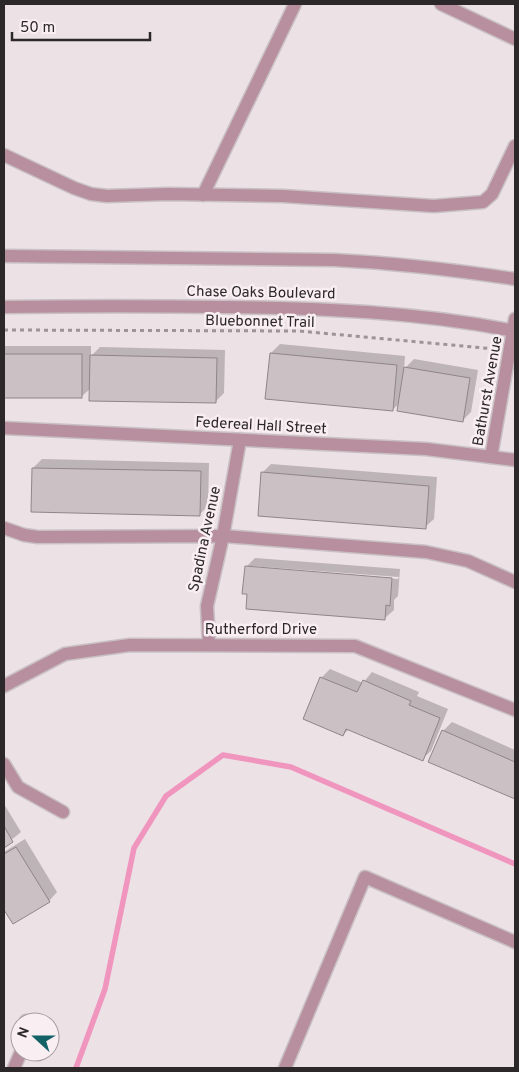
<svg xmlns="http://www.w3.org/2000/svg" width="519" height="1072" font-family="Overpass,sans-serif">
<rect width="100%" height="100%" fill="#ece1e5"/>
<g fill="#0003" fill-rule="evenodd">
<path d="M280,344L405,356L404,369L414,359L478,370L471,412L462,421L400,403L392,410L266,398L271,353Z"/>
<path d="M4,346H91V356L100,347L225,350L224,393L215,402L91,388L81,397L4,396Z"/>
<path d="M42,459L209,463L208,506L199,515L33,468Z"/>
<path d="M271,464L437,477L434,519L425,527L262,473Z"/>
<path d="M255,558L400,569L398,596L394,600V610L385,618L248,593L246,567ZM252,566L399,577L398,579L252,568Z"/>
<path d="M330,669L363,683L372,672L419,692L417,696L448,709L431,751L422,759L349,729L343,735L304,718L321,678Z"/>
<path d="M452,722L515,750V798L430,761L443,731Z"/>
<path d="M4,804L21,832L4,846Z"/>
<path d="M25,839L57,892L49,901L13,923L4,907V852Z"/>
</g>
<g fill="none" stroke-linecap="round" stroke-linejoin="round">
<path stroke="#f096be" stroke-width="5.5" d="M76,1068L105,989L134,848L166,796L223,755L291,767L515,864"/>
</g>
<g fill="#cbc1c5" stroke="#90868a">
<path d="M270,353L397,365L393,411L265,399Z"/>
<rect x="4" y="354" width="78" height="44"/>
<path d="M90,355L217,358L216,403L89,401Z"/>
<path d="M404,367L470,378L463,422L397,411Z"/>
<path d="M32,468L201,471L200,516L31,512Z"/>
<path d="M261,472L429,486L426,529L258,516Z"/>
<path d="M245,566L392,578L390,606L386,605L385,620L246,609L247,594H242Z"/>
<path d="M320,677L357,692L363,680L411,701L409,705L440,718L423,761L346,729L343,736L303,719Z"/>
<path d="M442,730L515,762V799L428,762Z"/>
<path d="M4,826L13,842L4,848Z"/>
<path d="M16,847L50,902L13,924L4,910V854Z"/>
</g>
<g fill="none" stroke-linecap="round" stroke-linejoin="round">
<defs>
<g id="minor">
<path d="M441,4L515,39"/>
<path d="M4,155L74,188L91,194L107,196L168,194L283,196L434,206L483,202L492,194L515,146"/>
<path d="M203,195L295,4"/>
<path d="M4,256L334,260C395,263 455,270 515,279"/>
<path d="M4,307C77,306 151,306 224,307C322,308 419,312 515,331"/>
<path d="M4,428L426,449L515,460"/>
<path d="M491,457L515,319"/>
<path d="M4,528L24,535L38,537L223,536L426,552L468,561L515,582"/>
<path d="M209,645L207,606L223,536L240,440"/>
<path d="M4,686L65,654L130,645L355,646L515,710"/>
<path d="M4,764L18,787L63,812"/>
<path d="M26,1022V1021"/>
<path d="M14,1068L21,1052"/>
<path d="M285,1068L365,877L515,942"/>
</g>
</defs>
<use href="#minor" stroke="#c9c0c3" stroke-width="15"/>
<path stroke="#9c9497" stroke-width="3" stroke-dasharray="4 4" stroke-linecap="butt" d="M4,330L299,331L495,349"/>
<use href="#minor" stroke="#b78f9f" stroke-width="12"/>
</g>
<g text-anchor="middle" stroke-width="5" stroke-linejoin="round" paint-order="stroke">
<g font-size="15" fill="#2c282a" stroke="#f9eef2">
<text transform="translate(261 292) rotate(1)" y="5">Chase Oaks Boulevard</text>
<text transform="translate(260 321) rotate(1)" y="5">Bluebonnet Trail</text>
<text transform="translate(487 391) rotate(-80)" y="5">Bathurst Avenue</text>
<text transform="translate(261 425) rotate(3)" y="5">Federeal Hall Street</text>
<text transform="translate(204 539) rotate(-78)" y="5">Spadina Avenue</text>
<text x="261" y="634">Rutherford Drive</text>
</g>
</g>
<rect width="519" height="1072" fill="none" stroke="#2c282a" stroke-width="10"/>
<g transform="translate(35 1037) rotate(291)"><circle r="24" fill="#f9eef2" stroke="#a79fa2"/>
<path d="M0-4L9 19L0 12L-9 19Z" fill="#116167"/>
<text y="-8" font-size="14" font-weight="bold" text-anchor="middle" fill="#2c282a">N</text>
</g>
<path d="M12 32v8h138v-8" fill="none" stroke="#2c282a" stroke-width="2.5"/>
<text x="20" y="32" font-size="15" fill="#2c282a" stroke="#f9eef2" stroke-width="4" paint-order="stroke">50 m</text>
</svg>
